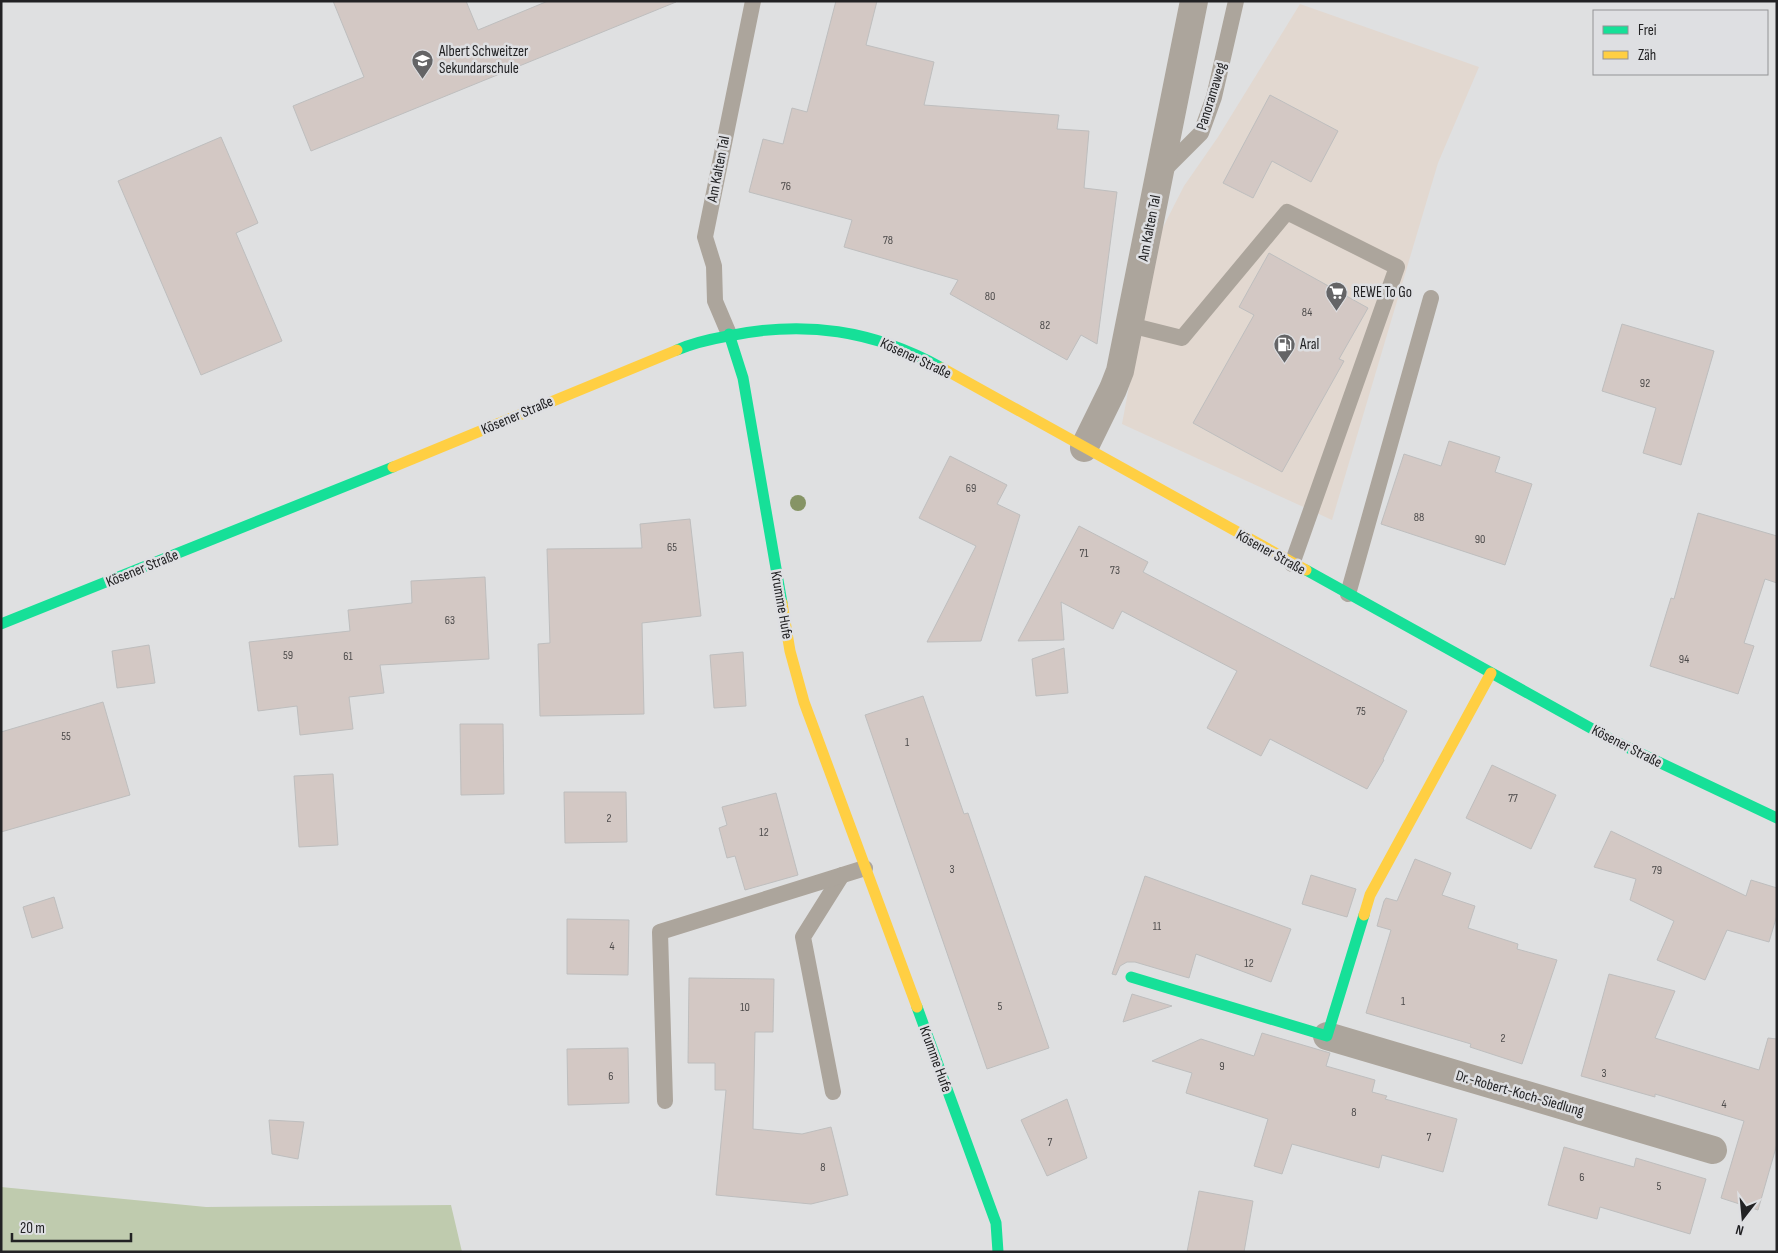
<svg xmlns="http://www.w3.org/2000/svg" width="1778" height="1253" font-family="'Sofia Sans Condensed',sans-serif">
<rect width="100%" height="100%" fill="#dfe0e1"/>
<path fill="#e2d8d0" d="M1300,4L1479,67L1438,163L1332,520L1122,424L1156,241L1184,186L1218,137Z"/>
<path fill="#bfcbae" d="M1,1187L206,1207L451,1205L462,1252H1Z"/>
<g fill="#d3c8c4" stroke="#bebebe">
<path d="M333,1H466L478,30L548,1L676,2L311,151L293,106L364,77Z"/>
<path d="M836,1H877L866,45L934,62L924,105L1059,115L1057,129L1089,131L1084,188L1117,192L1097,344L1081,335L1067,360L950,294L958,280L844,247L852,220L749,192L763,139L783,144L792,108L807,112Z"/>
<path d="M1270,95L1338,131L1311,182L1272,161L1253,198L1223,183Z"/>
<path d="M221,137L258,223L236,233L282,341L201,375L118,181Z"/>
<path d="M1269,253L1368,308L1339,359L1344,361L1282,472L1193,423L1254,315L1239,307Z"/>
<path d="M1622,324L1714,351L1681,465L1643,453L1656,408L1602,391Z"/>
<path d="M1449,441L1500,457L1495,472L1532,484L1505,565L1381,524L1404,454L1441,466Z"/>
<path d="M950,456L1007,485L997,504L1020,515L981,641L927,642L976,546L919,518Z"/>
<path d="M1698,513L1777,536V583L1765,579L1744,643L1754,646L1738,694L1650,666L1671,598L1674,599Z"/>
<path d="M690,519L701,616L642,623L644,714L540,716L538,644L550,643L547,549L642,548L640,524Z"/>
<path d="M1079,526L1148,562L1143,572L1407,711L1383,759L1384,760L1367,789L1270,739L1261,756L1207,728L1237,671L1122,611L1113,629L1061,602L1064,640L1018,641Z"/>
<path d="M485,577L489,659L380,665L384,693L349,697L353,729L300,735L297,706L258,711L249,642L350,631L348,610L412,603L411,581Z"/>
<path d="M149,645L155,683L117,688L112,651Z"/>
<path d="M1064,648L1068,693L1036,696L1032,659Z"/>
<path d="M743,652L746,706L714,708L710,655Z"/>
<path d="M923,696L964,814L968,813L1049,1048L987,1069L865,715Z"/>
<path d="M103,702L130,795L1,832V732Z"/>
<path d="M460,724H503L504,794L461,795Z"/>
<path d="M1492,765L1556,795L1531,849L1466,818Z"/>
<path d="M333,774L338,845L299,847L294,776Z"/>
<path d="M564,792H626L627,842L565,843Z"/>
<path d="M776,793L798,875L745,890L735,856L727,858L719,828L727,825L722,807Z"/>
<path d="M1611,831L1746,896L1751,880L1777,888V915L1769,942L1727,930L1705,980L1657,960L1674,921L1630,900L1636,879L1594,867Z"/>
<path d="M1415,859L1451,873L1442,895L1475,906L1468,928L1518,944L1517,949L1557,960L1522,1064L1470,1047L1471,1044L1366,1013L1391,930L1377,926L1384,901L1386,898L1397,901Z"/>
<path d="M1311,875L1356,889L1347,917L1302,904Z"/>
<path d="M1145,876L1291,929L1271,982L1196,954L1189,978L1135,962H1127L1120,966L1116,975L1112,974Z"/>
<path d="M54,897L63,928L32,938L23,907Z"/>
<path d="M567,919L629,920L628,975L567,974Z"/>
<path d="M1609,974L1675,991L1655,1038L1759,1070L1768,1038L1777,1039V1144L1758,1210L1721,1198L1744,1121L1655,1094V1097L1581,1076Z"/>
<path d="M689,978L774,979L773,1032H755L753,1129L802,1134L831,1127L848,1195L811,1204L716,1195L726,1090H715V1063H688Z"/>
<path d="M1132,994L1172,1006L1123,1022Z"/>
<path d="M1262,1033L1330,1053L1326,1066L1375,1080L1372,1092L1387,1096L1385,1099L1457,1119L1443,1172L1382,1155L1379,1168L1292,1144L1282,1174L1254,1166L1268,1119L1186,1093L1192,1073L1152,1061L1201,1039L1254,1056Z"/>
<path d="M628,1048L629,1103L568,1105L567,1049Z"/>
<path d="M1067,1099L1087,1158L1047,1176L1021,1120Z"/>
<path d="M269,1120L304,1122L298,1159L272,1154Z"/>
<path d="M1564,1147L1634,1167L1636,1158L1706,1179L1690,1234L1600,1207L1597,1219L1548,1205Z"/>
<path d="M1199,1191L1253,1201L1244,1252H1187Z"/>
</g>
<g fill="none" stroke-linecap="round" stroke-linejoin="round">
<g stroke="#aca59c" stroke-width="16">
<path d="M1162,172L1201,133L1214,97L1236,1"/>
<path d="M1130,325L1182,338L1287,212L1397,267L1292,564"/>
<path d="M729,334L715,301L714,266L705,237L753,1"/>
<path d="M1348,594L1431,298"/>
<path d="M833,1092L803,937L842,875"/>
<path d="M665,1101L660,932L865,868"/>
</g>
<g stroke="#aca59c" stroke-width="28">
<path d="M1084,448L1113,389L1120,371L1194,1"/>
<path d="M1327,1036L1713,1150"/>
</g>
<g stroke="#16e098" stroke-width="11">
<path d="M729,334L743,378L782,603"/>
<path d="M677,350C693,343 711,339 728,336C805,320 873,330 942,368"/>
<path d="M1306,570L1614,741L1777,818"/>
<path d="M1,624L393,467"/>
<path d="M1131,977L1327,1036L1364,915"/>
<path d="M917,1007L996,1223L998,1252"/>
</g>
<g stroke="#ffcf43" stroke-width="11">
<path d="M942,368L1306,570"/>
<path d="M393,467L677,350"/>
<path d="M782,603L790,651L804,702L917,1007"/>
<path d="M1364,915L1370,895L1491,673"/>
</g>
</g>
<circle fill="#869465" cx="798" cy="503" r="8"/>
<defs>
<symbol id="school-pin" viewBox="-11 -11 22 30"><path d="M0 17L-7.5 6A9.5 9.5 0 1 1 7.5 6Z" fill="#646466" stroke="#dedfe2"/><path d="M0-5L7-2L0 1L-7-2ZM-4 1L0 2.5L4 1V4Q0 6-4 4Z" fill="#fff"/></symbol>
<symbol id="supermarket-pin" viewBox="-11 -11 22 30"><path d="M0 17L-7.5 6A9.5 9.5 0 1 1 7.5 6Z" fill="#646466" stroke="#dedfe2"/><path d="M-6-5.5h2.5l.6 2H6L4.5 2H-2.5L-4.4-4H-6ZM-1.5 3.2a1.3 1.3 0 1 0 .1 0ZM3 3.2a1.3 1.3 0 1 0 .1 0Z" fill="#fff"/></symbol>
<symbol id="fuel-pin" viewBox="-11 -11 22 30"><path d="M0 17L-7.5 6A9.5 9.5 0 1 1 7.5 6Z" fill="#646466" stroke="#dedfe2"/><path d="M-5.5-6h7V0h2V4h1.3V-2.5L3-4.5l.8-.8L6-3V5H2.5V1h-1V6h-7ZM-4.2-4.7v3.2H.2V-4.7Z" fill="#fff"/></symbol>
</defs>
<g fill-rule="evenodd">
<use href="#school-pin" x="410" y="48" width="25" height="34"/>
<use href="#supermarket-pin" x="1324" y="280" width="25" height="34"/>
<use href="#fuel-pin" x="1272" y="332" width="25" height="34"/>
</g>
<g text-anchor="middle" stroke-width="5" stroke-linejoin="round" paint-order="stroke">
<g font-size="12" fill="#4e4c4c">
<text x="786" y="190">76</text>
<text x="888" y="244">78</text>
<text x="990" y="300">80</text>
<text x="1307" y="316">84</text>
<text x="1045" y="329">82</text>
<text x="1645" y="387">92</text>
<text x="971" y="492">69</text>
<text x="1419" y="521">88</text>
<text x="1480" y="543">90</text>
<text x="672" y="551">65</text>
<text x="1084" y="557">71</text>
<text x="1115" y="574">73</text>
<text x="450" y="624">63</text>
<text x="288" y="659">59</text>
<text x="348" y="660">61</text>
<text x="1684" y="663">94</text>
<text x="1361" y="715">75</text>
<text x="66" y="740">55</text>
<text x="907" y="746">1</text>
<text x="1513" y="802">77</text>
<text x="609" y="822">2</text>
<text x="764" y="836">12</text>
<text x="952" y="873">3</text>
<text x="1657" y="874">79</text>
<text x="1157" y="930">11</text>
<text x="612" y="950">4</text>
<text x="1249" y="967">12</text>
<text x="1403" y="1005">1</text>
<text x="1000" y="1010">5</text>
<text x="745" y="1011">10</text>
<text x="1503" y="1042">2</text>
<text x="1222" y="1070">9</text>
<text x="1604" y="1077">3</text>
<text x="611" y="1080">6</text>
<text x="1724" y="1108">4</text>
<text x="1354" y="1116">8</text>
<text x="1429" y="1141">7</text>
<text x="1050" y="1146">7</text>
<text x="823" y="1171">8</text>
<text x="1582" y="1181">6</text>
<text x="1659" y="1190">5</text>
</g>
<g font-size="15" fill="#222224" stroke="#dedfe2" text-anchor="start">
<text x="439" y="56">Albert Schweitzer<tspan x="439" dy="17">Sekundarschule</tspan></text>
<text x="1353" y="297">REWE To Go</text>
<text x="1300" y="349">Aral</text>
</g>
<g font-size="15" fill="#222224" stroke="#dedfe2">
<text transform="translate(1211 96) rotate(-73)" y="5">Panoramaweg</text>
<text transform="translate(718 169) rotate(-79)" y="5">Am Kalten Tal</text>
<text transform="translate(1149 228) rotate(-79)" y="5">Am Kalten Tal</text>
<text transform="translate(916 358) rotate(25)" y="5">Kösener Straße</text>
<text transform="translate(517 415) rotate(-23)" y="5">Kösener Straße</text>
<text transform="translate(1271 552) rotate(29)" y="5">Kösener Straße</text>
<text transform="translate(142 568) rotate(-22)" y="5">Kösener Straße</text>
<text transform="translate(782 605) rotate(80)" y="5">Krumme Hufe</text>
<text transform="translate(1627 746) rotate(27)" y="5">Kösener Straße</text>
<text transform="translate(936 1059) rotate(70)" y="5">Krumme Hufe</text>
<text transform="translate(1520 1093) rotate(16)" y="5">Dr.-Robert-Koch-Siedlung</text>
</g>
</g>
<rect width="1778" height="1253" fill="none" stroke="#222224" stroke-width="5"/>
<rect x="1593" y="10" width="175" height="65" fill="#dedfe2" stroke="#939396"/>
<rect x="1603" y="26" width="25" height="8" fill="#16e098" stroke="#939396"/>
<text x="1638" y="35" font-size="15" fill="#222224">Frei</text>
<rect x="1603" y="51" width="25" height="8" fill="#ffcf43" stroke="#939396"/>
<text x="1638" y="60" font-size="15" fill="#222224">Zäh</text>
<g transform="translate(1743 1218) rotate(196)" stroke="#dedfe2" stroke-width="4" paint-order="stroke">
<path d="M0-4L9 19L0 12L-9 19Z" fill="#222224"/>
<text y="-8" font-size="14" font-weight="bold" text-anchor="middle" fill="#222224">N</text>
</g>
<path d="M12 1233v8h119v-8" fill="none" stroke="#222224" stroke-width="2.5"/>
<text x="20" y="1233" font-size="15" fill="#222224" stroke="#dedfe2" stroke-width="4" paint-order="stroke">20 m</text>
</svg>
